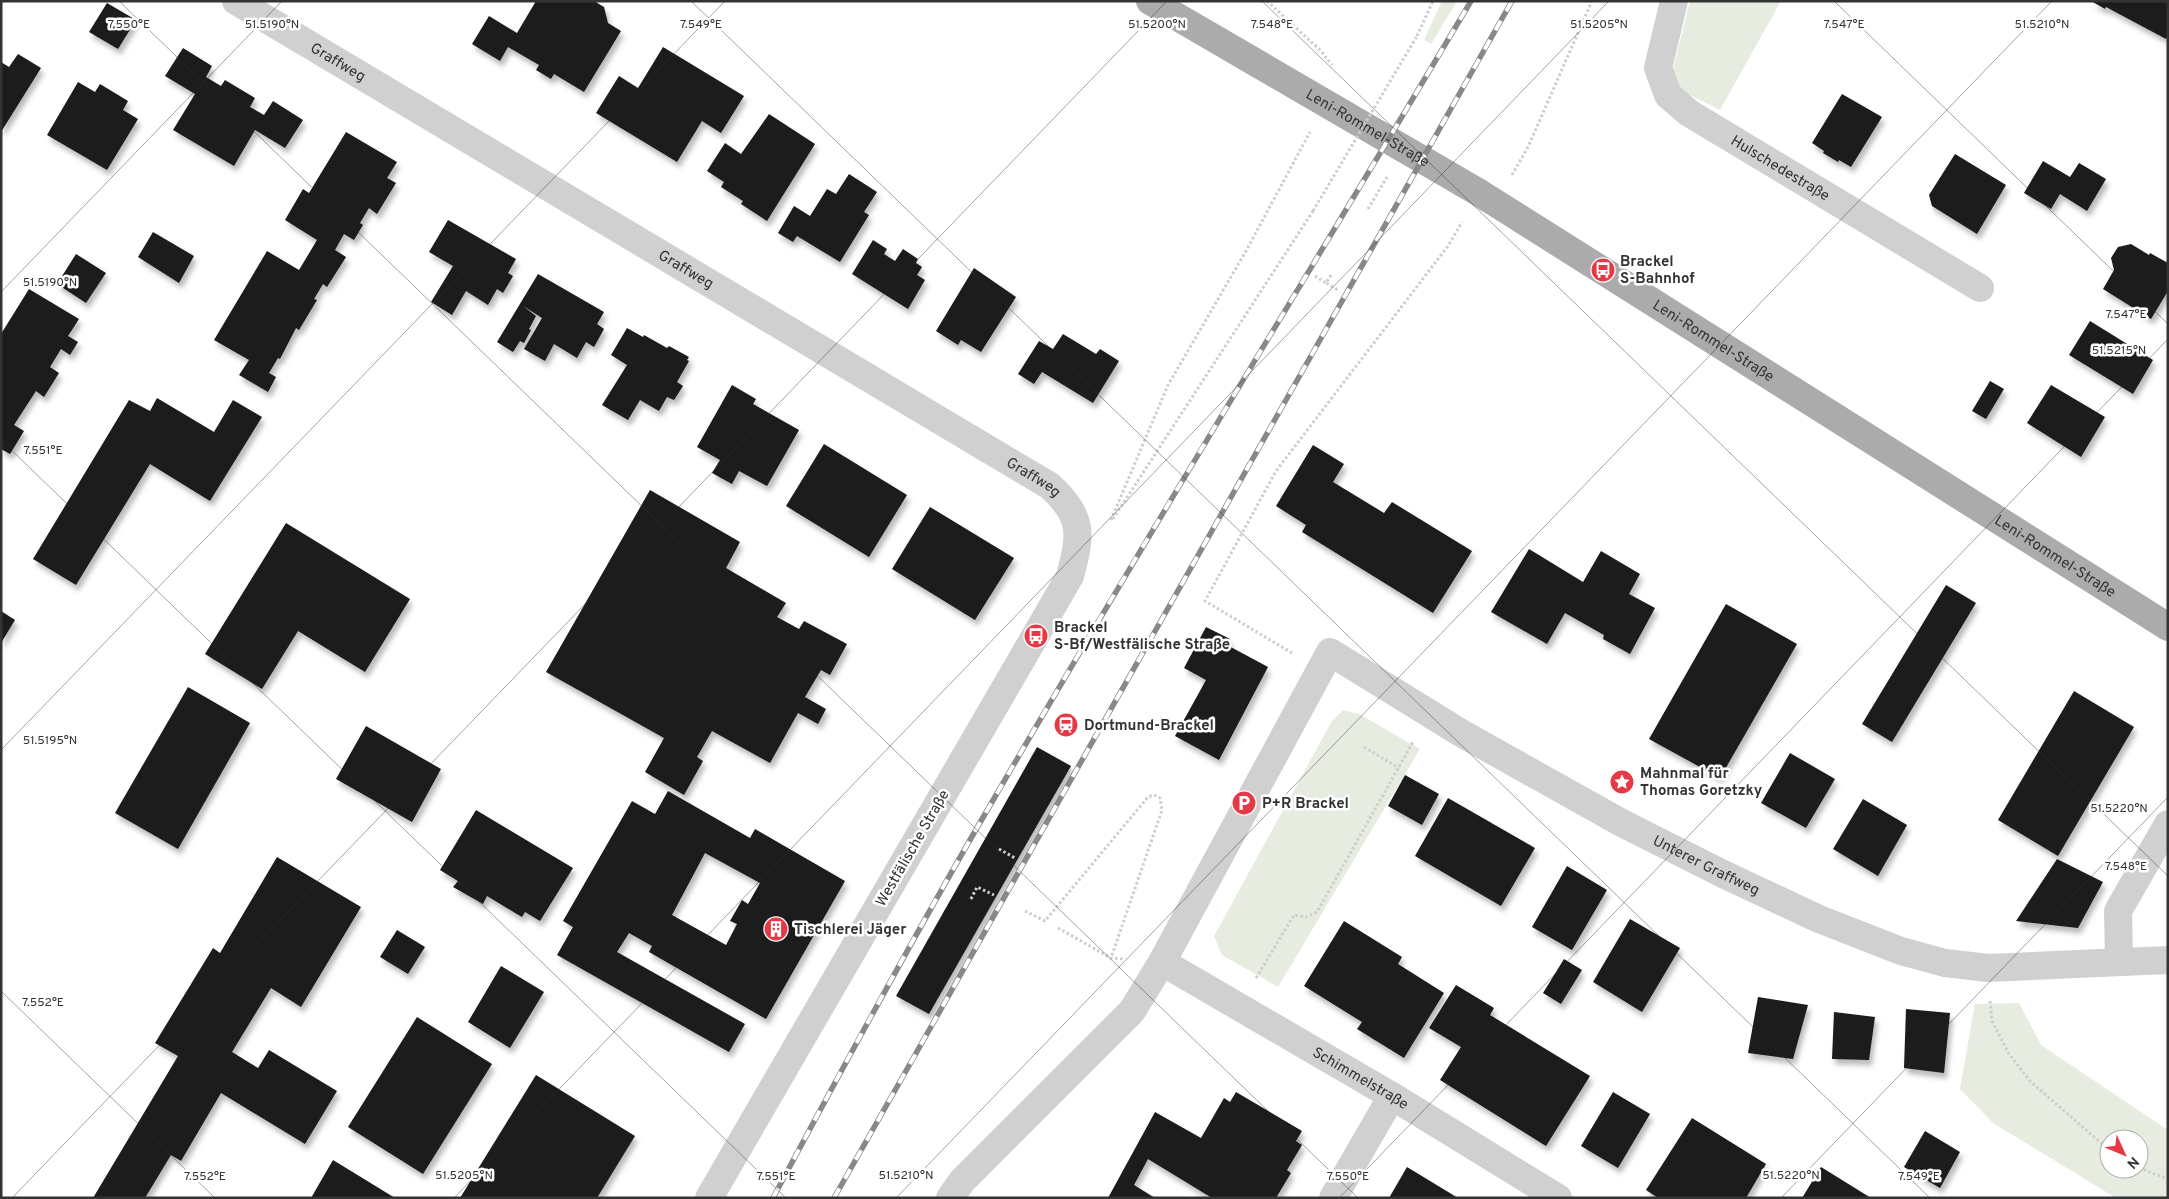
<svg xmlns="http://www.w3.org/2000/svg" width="2169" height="1199" font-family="Overpass,sans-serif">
<defs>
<filter id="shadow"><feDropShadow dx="3" dy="5.5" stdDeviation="2.5" flood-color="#0004"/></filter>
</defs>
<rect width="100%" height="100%" fill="#fff"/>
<g fill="#e6ecdf" fill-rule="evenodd">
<path d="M1442,1H1457L1431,44L1424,40Z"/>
<path d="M1690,1H1781L1720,110L1680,90L1672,73Z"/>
<path d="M1343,710L1359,714L1420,749L1278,987L1222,955L1214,936L1332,721Z"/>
<path d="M2019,1003L2041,1045L2168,1130V1198H2116L1993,1123L1960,1089L1975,1004ZM2109,1139H2139V1169H2109Z"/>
</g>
<g fill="#1a1a1a" fill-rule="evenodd" filter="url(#shadow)">
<path d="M536,1H594L604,7L608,23L621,31L584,92L554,74L551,79L536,70L539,65L508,47L500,61L472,44L489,16L517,33Z"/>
<path d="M2091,1H2168V35L2166,39L2106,7L2105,9Z"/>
<path d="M107,3L136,20L118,49L89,32Z"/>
<path d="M663,47L744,96L721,133L702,121L677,162L596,113L619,76L638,88Z"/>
<path d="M183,48L212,66L206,77L221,86L225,80L255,98L250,107L264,115L273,101L303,120L285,148L255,130L234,166L173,130L195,94L165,76Z"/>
<path d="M18,54L41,68L1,132V62L9,67Z"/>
<path d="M78,82L95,92L100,84L128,101L123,110L138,119L107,170L47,135Z"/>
<path d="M1842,94L1882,117L1851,167L1839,160L1838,162L1823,153L1824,151L1812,143Z"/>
<path d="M769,114L815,144L767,221L741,204L743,201L721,187L724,182L707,171L725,143L741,154Z"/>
<path d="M346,132L397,162L387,178L396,183L377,214L369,208L360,223L363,225L354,240L344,234L335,250L346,257L327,287L323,284L314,299L317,300L299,330L296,328L280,359L278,358L269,373L276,377L268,392L239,375L249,360L214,340L267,251L299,270L317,240L285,220L303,189L309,193Z"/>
<path d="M1955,154L2006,185L1977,234L1932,206L1929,195Z"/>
<path d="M2043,161L2070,177L2079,163L2106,179L2087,211L2060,194L2051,209L2024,193Z"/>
<path d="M849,174L877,192L864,212L869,215L840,262L797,236L793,242L778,233L794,206L810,216L827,189L836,194Z"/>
<path d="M448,220L516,259L508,273L513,276L503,293L497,289L488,305L466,291L452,315L431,302L453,266L429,252Z"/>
<path d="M153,232L194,256L179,283L138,257Z"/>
<path d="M873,240L887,249L884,254L895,261L903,249L918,259L916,263L922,267L917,275L925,280L908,309L852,274Z"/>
<path d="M2131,244L2149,255L2150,253L2168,263V291L2151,319L2103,289L2114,270L2111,258L2118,247Z"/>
<path d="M76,254L106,273L86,303L57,284Z"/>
<path d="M974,268L1016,297L981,352L961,340L958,345L936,331Z"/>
<path d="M538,274L604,312L597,324L604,329L594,347L586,342L577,358L554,344L545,361L524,349L542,318L523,306L536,316L529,329L531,330L524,343L520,341L513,352L497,342Z"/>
<path d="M29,289L79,319L68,336L78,342L70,355L61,349L50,367L59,373L44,397L36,391L14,425L24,431L10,454L1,449V334Z"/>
<path d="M2090,321L2153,360L2133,394L2069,355Z"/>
<path d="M627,328L643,337L644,335L667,348L669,346L689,357L687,360L689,361L677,382L683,386L674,400L667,397L659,411L640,400L628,420L602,405L627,365L611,355Z"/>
<path d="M1063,334L1096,354L1100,349L1119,361L1093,403L1042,372L1034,384L1018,374L1039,341L1053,349Z"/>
<path d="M1990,381L2004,389L1986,419L1972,411Z"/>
<path d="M732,385L756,399L753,404L799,430L767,486L739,471L732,484L712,473L720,460L697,447Z"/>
<path d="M2051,385L2105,417L2081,457L2027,423Z"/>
<path d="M157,398L214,432L233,400L262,417L210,501L150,464L76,585L33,559L129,400L150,411Z"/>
<path d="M824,444L907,495L869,557L786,506Z"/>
<path d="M1313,445L1344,464L1333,482L1384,513L1392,502L1472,551L1433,613L1302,532L1306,525L1276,506Z"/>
<path d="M650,490L740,542L726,568L786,603L777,617L799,629L804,621L847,644L830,675L821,670L805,697L826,709L818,724L798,713L770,763L712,731L697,757L703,761L684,795L645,772L664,738L546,672Z"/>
<path d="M930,507L1014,558L975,620L892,569Z"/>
<path d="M286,523L410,599L365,672L298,631L262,689L205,654Z"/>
<path d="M1529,549L1583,582L1601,551L1640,574L1629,594L1655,608L1630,654L1603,639L1604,635L1565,613L1547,644L1491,612Z"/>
<path d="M1946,585L1976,603L1892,742L1862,724Z"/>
<path d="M1726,604L1797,644L1720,778L1649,739Z"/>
<path d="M1,611L15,620L1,643Z"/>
<path d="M1206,627L1230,639L1227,645L1268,667L1219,760L1175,736L1206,680L1184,668Z"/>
<path d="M188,687L250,723L178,849L115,813Z"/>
<path d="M2074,691L2134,727L2058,856L1998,820Z"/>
<path d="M366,726L441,769L412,822L336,779Z"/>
<path d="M1037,747L1071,766L929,1014L896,996Z"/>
<path d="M1790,753L1835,779L1806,828L1761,803Z"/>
<path d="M1405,775L1439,794L1422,825L1388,806Z"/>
<path d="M668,791L750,838L755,829L845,881L766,1019L649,952L652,946L629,933L617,952L745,1024L729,1052L557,955L573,927L563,921L632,801L655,814ZM705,853L760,883L748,904L742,900L730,921L737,924L726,945L672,915Z"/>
<path d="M1448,798L1535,848L1501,906L1415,856Z"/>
<path d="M1863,799L1907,825L1878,876L1833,849Z"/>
<path d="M476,810L573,868L540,921L525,912L522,917L487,896L483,904L453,887L458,881L440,870Z"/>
<path d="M277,857L361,907L301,1007L271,988L232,1052L258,1068L269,1050L337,1091L305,1144L221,1093L181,1161L171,1155L145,1198H93L178,1056L155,1043L213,948L220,953Z"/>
<path d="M2057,859L2103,882L2078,928L2016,921Z"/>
<path d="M1567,866L1607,890L1572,950L1532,927Z"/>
<path d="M1630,919L1680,948L1642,1012L1593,982Z"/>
<path d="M1344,921L1402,957L1398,964L1444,993L1404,1058L1357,1029L1362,1022L1304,986Z"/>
<path d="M397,930L425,947L408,974L380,957Z"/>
<path d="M1564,959L1582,970L1561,1004L1543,993Z"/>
<path d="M501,966L544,992L510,1048L468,1022Z"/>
<path d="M1456,985L1494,1008L1490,1015L1590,1076L1546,1146L1440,1080L1461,1047L1429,1028Z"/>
<path d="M1758,997L1808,1005L1793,1059L1748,1053Z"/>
<path d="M1906,1009L1950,1013L1944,1073L1904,1068Z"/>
<path d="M1834,1012L1875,1017L1869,1060L1832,1059Z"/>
<path d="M417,1017L492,1064L423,1174L348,1127Z"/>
<path d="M536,1075L635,1136L597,1198H460Z"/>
<path d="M1236,1092L1302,1131L1296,1141L1302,1145L1287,1170L1291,1173L1276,1198H1212L1148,1159L1134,1185L1155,1198H1108L1155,1112L1201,1138L1224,1098L1230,1102Z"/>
<path d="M1613,1092L1650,1114L1618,1168L1581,1146Z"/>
<path d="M1692,1118L1766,1164L1746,1198H1658L1646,1190Z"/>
<path d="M1925,1131L1960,1152L1940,1188L1904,1167Z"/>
<path d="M333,1160L395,1198H311Z"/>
<path d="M1407,1167L1458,1198H1389Z"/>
<path d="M1821,1167L1871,1198H1802Z"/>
</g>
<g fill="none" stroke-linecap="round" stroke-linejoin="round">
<g stroke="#cdcdcd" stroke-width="3" stroke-dasharray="2.5 2.5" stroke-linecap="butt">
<path d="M1267,1L1320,50L1332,65"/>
<path d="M1417,36L1433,1"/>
<path d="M1512,175L1528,147L1592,1"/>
<path d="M1368,209L1387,177"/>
<path d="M1331,275L1326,283L1338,290"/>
<path d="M1315,276L1326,283"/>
<path d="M1113,519L1313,211"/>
<path d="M1111,520L1168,385L1246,251L1310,132"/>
<path d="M1292,653L1205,601L1276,471L1448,246L1462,222"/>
<path d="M1364,747L1399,768"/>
<path d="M999,849L1015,858"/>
<path d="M971,899L977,887L994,895"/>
<path d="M1025,911L1045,921L1148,797L1154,795L1160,798L1162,810L1111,958"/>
<path d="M1058,928L1111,958L1124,959"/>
<path d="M1256,978L1294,915L1306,917L1317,912L1413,742"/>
<path d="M1990,1001L1992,1021L2009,1054L2030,1081L2109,1150"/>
<path d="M2139,1168L2168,1179"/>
</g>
<g stroke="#d0d0d0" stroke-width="28">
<path id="s1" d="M236,1L1050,486C1084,517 1081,535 1070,576L709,1198"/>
<path id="s2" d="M1674,1L1658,68L1668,95L1689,113L1980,288"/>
<path d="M2119,961L2118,911L2168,824"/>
<path id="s3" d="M1162,962L1392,1096L1558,1198"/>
<path id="s4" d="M950,1198L962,1181L1132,1011L1162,962L1330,652L1461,733L1620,822L1721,873L1819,919L1901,951L1945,963L1988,968L2168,960"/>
<path d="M1333,1198L1392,1096"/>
</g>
<path stroke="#ababab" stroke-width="28" id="s5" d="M1150,1L1478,192L2168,627"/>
<defs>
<g id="rail">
<path d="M773,1198C844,1065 916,932 992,802C1148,533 1312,269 1471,1"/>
<path d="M834,1198L1512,1"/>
</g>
</defs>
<use href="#rail" stroke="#888" stroke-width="5.5"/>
<use href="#rail" stroke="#fff" stroke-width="4" stroke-dasharray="11" stroke-linecap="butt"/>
<path stroke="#cdcdcd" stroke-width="3" stroke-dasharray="2.5 2.5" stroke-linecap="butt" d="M1313,211L1417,36"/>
</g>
<path fill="none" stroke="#333" stroke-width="1" stroke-opacity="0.45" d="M119,1L1358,1198M691,1L1930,1198M1262,1L2168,876M1834,1L2168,324M1,292L282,1M1,440L786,1198M1,750L725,1M1,991L215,1198M12,1198L1167,1M454,1198L1609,1M896,1198L2052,1M1339,1198L2168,339M1781,1198L2168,797"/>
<defs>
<symbol id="bus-disc" viewBox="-11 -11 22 22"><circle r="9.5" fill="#e63946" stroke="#fff"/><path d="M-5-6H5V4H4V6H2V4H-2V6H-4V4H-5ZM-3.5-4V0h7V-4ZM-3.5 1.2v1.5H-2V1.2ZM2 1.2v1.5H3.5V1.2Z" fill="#fff"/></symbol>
<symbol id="station-disc" viewBox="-11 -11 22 22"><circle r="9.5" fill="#e63946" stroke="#fff"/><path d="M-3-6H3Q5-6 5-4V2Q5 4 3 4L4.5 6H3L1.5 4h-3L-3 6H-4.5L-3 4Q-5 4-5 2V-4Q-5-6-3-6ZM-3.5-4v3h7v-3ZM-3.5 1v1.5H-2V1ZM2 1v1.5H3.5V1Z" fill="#fff"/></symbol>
<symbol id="sight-disc" viewBox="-11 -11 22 22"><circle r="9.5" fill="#e63946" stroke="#fff"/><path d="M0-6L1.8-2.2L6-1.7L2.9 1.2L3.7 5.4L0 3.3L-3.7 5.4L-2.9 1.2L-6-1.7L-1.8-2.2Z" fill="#fff"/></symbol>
<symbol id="parking-disc" viewBox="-11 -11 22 22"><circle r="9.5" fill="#e63946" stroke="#fff"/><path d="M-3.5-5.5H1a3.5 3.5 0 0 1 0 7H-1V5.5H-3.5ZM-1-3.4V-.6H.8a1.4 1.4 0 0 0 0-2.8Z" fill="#fff"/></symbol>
<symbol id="building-disc" viewBox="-11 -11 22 22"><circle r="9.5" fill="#e63946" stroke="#fff"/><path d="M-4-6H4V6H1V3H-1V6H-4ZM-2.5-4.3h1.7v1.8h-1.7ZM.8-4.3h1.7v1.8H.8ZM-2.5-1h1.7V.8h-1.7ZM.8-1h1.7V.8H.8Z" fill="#fff"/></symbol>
</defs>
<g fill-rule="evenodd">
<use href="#bus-disc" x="1589" y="256" width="28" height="28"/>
<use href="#bus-disc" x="1022" y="622" width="28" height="28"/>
<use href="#station-disc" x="1052" y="711" width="28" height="28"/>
<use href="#sight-disc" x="1608" y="768" width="28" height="28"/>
<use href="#parking-disc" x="1230" y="789" width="28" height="28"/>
<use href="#building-disc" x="762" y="915" width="28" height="28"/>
</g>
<g text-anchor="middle" stroke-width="5" stroke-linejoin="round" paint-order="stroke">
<g font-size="15" fill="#333" stroke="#fff">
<text dy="5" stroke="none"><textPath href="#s1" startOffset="119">Graffweg</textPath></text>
<text dy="5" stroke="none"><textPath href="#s5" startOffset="252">Leni-Rommel-Straße</textPath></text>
<text dy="5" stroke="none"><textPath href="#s2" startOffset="232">Hulschedestraße</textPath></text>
<text dy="5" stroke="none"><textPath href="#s1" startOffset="524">Graffweg</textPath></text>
<text dy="5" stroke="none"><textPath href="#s5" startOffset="658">Leni-Rommel-Straße</textPath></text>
<text dy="5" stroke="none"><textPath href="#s1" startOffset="929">Graffweg</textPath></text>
<text dy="5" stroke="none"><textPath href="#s5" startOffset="1062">Leni-Rommel-Straße</textPath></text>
<text transform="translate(912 848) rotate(-60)" y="5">Westfälische Straße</text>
<text dy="5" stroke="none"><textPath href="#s4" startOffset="1104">Unterer Graffweg</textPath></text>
<text dy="5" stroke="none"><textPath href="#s3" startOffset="230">Schimmelstraße</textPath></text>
</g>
<g font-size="15" font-weight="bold" fill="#333" stroke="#fff" text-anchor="start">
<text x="1620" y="266">Brackel<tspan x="1620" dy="17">S-Bahnhof</tspan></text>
<text x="1054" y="632">Brackel<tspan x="1054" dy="17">S-Bf/Westfälische Straße</tspan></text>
<text x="1084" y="730">Dortmund-Brackel</text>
<text x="1640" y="778">Mahnmal für<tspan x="1640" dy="17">Thomas Goretzky</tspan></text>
<text x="1262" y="808">P+R Brackel</text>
<text x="794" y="934">Tischlerei Jäger</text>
</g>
</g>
<g font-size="12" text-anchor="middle" fill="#333" stroke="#fff" stroke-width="5" stroke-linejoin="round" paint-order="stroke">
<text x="129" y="28">7.550°E</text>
<text x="701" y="28">7.549°E</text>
<text x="1272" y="28">7.548°E</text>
<text x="1844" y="28">7.547°E</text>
<text x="272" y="28">51.5190°N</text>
<text x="1157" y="28">51.5200°N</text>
<text x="1599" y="28">51.5205°N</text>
<text x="2042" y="28">51.5210°N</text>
<text x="50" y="286">51.5190°N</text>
<text x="2126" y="318">7.547°E</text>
<text x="2119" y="354">51.5215°N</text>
<text x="43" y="454">7.551°E</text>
<text x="50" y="744">51.5195°N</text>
<text x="2119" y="812">51.5220°N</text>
<text x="2126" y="870">7.548°E</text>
<text x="43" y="1006">7.552°E</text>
<text x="464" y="1179">51.5205°N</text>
<text x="906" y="1179">51.5210°N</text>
<text x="1791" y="1179">51.5220°N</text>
<text x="205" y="1180">7.552°E</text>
<text x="776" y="1180">7.551°E</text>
<text x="1348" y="1180">7.550°E</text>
<text x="1919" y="1180">7.549°E</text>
</g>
<rect width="2169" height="1199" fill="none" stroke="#333333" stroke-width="5"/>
<g transform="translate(2124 1154) rotate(134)"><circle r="24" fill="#ffffff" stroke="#adadad"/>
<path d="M0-4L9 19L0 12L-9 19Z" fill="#e63946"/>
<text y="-8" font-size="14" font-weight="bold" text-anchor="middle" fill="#333333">N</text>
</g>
</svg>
